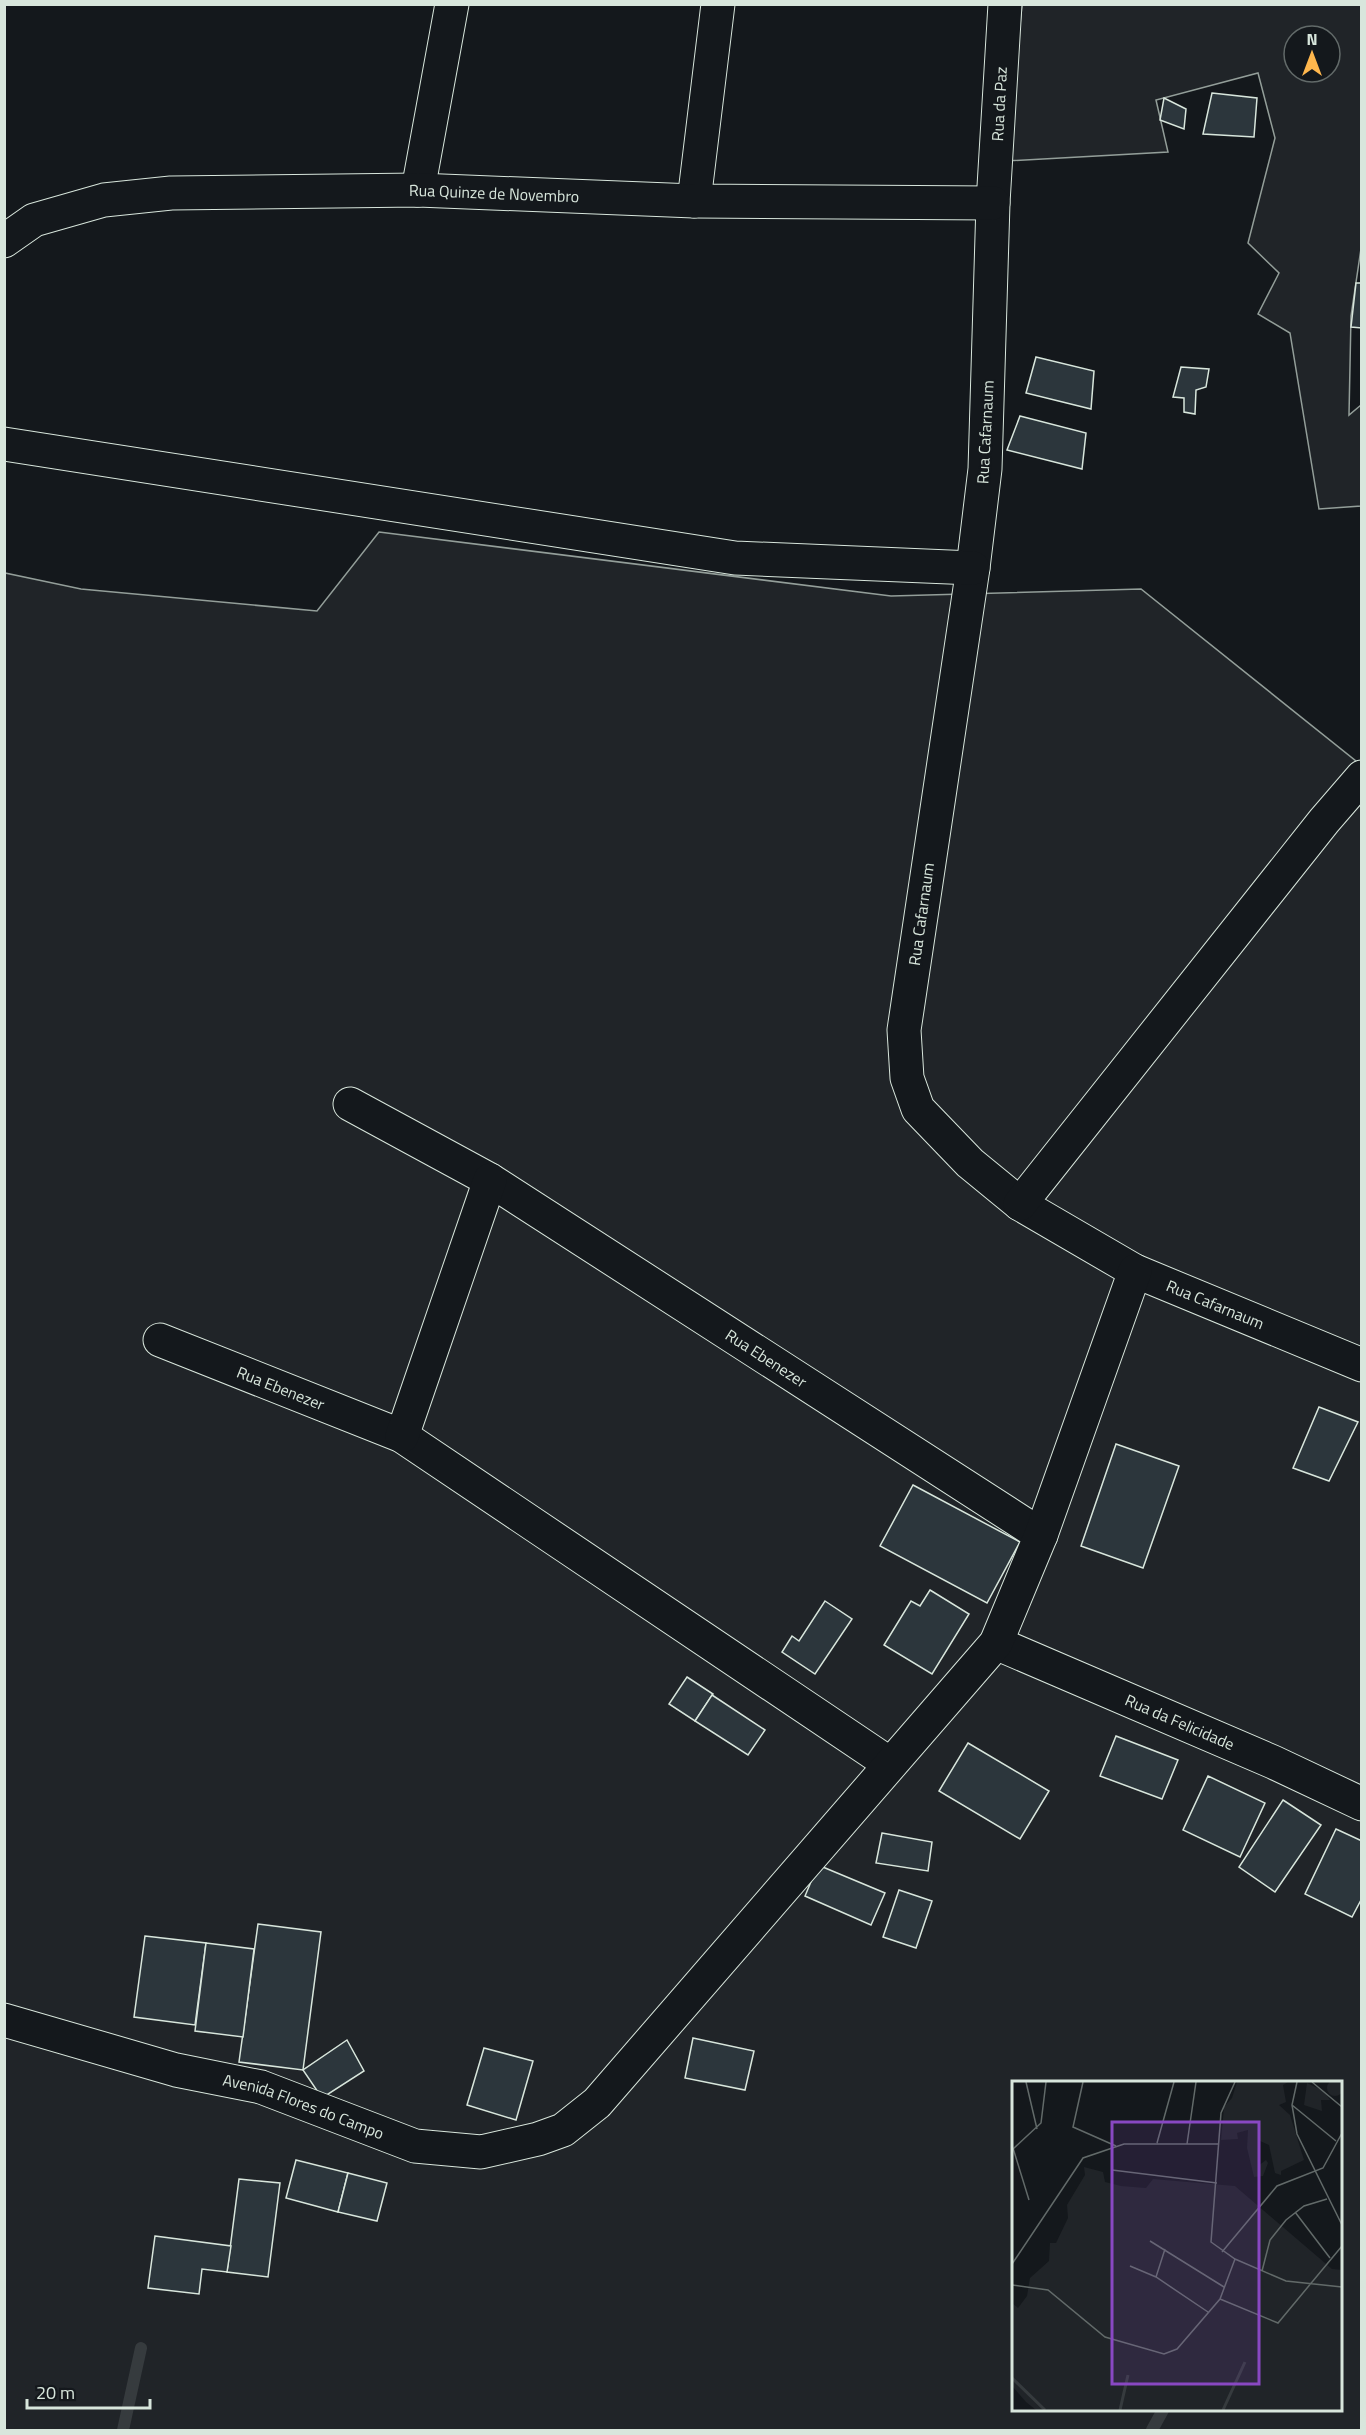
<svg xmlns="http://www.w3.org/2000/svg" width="1366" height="2435" font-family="'Titillium Web',sans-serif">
<rect width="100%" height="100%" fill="#14181c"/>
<g fill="#202428" stroke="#939e99" stroke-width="1.5" fill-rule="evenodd">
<path d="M1022,5H1361L1362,242L1351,316L1349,415L1361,405V506L1319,509L1290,333L1258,314L1279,273L1248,243L1275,138L1258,73L1156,100L1168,152L1006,161ZM1294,36H1330V72H1294Z"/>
<path d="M379,532L891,596L1141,589L1361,765V2430H5V573L81,589L317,611ZM1014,2082H1340V2410H1014Z"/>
</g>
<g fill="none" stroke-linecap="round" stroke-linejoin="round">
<g stroke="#363b3e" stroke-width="12">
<path d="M123,2430L141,2348"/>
<path d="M1152,2430L1163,2410"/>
</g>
</g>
<g fill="#2c363c" stroke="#d8e6dc" stroke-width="1.5">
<path d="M1212,93L1257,98L1254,137L1203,134Z"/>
<path d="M1164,98L1186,109L1184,129L1160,120Z"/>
<path d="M1356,283H1362V328L1351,327Z"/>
<path d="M1036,357L1094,371L1091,409L1026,393Z"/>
<path d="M1181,367L1209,369L1206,387L1196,390L1195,414L1184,412V398L1173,397Z"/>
<path d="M1020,416L1086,433L1082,469L1007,450Z"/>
<path d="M1319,1407L1358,1422L1329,1481L1293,1468Z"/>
<path d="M1116,1444L1179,1466L1143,1568L1081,1546Z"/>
<path d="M913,1485L1020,1542L987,1603L880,1546Z"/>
<path d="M930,1590L969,1614L932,1674L884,1645L911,1601L920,1606Z"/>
<path d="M825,1601L852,1619L815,1674L782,1652L792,1636L799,1641Z"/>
<path d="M687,1677L713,1694L695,1721L669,1704Z"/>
<path d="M712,1695L765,1730L748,1755L695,1721Z"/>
<path d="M1116,1736L1178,1760L1162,1799L1100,1776Z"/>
<path d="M968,1743L1049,1791L1020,1839L939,1791Z"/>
<path d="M1208,1776L1265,1803L1240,1857L1183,1830Z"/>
<path d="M1283,1800L1321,1825L1275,1892L1239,1867Z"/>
<path d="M1336,1829L1362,1841V1898L1352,1917L1305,1894Z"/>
<path d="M882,1833L932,1842L928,1871L876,1863Z"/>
<path d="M818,1865L885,1893L871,1925L805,1896Z"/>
<path d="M899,1890L932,1901L916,1948L883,1937Z"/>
<path d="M258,1924L321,1932L303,2070L239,2062Z"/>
<path d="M145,1936L206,1943L195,2025L134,2017Z"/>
<path d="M206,1943L254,1949L243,2037L195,2031Z"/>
<path d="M693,2038L754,2051L745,2090L685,2078Z"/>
<path d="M347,2040L364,2071L322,2098L303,2070Z"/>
<path d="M484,2048L533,2061L516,2120L467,2105Z"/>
<path d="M296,2160L348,2173L338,2212L286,2198Z"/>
<path d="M348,2173L387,2183L377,2221L338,2212Z"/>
<path d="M239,2179L280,2183L268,2277L227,2272Z"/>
<path d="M155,2236L231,2246L227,2272L202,2269L199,2294L148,2288Z"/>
</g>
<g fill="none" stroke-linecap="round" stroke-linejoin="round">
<defs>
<g id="minor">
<path id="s1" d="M1005,4L993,203L985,469L973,568L904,1030L907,1078L918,1109L970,1163L1020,1204L1135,1271L1362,1365"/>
<path d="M418,190L452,4"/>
<path d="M694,201L718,4"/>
<path id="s2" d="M4,241L34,220L104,200L171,193L418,190L694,201L993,203"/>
<path d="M4,444L735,558L973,568"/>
<path id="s3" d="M350,1104L490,1180L1041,1535"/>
<path d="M1020,1204L1324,821L1362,777"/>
<path id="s4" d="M160,1340L402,1436L890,1764"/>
<path d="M402,1436L490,1180"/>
<path id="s5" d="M996,1643L1273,1762L1362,1804"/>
<path id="s6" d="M4,2020L176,2070L261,2087L415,2146L481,2152L538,2139L563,2130L597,2103L996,1643L1041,1535L1135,1271"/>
</g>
</defs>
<use href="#minor" stroke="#d8e6dc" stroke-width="35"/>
<use href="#minor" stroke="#14181c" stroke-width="33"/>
</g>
<g text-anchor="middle" stroke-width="4.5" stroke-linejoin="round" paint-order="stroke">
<g font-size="16" fill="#d8e6dc" stroke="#14181c">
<text transform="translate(999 104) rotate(-87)" y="6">Rua da Paz</text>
<text dy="6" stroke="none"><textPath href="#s2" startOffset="500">Rua Quinze de Novembro</textPath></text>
<text transform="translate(985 432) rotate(-87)" y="6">Rua Cafarnaum</text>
<text transform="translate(921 914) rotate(-82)" y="6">Rua Cafarnaum</text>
<text dy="6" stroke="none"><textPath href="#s1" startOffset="1473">Rua Cafarnaum</textPath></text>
<text dy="6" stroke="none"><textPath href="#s3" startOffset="488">Rua Ebenezer</textPath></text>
<text dy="6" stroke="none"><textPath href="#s4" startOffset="130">Rua Ebenezer</textPath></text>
<text dy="6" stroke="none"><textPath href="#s5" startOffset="200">Rua da Felicidade</textPath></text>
<text dy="6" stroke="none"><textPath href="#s6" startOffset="312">Avenida Flores do Campo</textPath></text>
</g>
</g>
<g transform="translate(1012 2081)">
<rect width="330" height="330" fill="#14181c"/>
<path d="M315 7a8 8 0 1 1 16 0a8 8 0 1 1-16 0ZM225,1H276L271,4L274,21L267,24L278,34L292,79L269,90V94L263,92L257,64L248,60L246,85L254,79L256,82L251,95L242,96L235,67L236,49L225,52L226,58L209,59L212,26L220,17ZM295,2L312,10L318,19H309L310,30L292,24ZM72,86L91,91L93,101L109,105L134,107L141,98L223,105L320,188L330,189V329H24L14,321L0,305V222L6,227L15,215L18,197L37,180L38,162H44L56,137L55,124L73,94Z" fill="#202428"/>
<path fill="none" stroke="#363b3e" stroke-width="3" d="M0,297L33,329M108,329L116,294M211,329L233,281"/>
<path fill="none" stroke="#626a69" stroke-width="1.5" d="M14,1L25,48M71,1L61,46L104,65M223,1L209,32L199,161L223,178L274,200L330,206M285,1L280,24L285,53L330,144M300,1L330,26M280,24L324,60M145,62L162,1M175,63L184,1M1,67L17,119M1,68L29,42L34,1M100,89L205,102M283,131L318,177M138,160L212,206M210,171L265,105L311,87L330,52M0,183L71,77L112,63H207M118,185L144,196L196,231M250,190L258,159L274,139L292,125L315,118M144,196L153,168M0,204L36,209L93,256L152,273L165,268L208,218L223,178M208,218L266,242L330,165"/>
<path fill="#8948c3" fill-opacity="0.15" stroke="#8948c3" stroke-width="3" d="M100,41H247V303H100Z"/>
<rect width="330" height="330" fill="none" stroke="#d8e6dc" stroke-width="3"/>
</g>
<rect width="1366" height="2435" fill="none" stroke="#d8e6dc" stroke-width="12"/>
<g transform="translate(1312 54)"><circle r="28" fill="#14181c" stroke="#626a69" stroke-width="1.5"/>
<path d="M0-4.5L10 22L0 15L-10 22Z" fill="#ffb74d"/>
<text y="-9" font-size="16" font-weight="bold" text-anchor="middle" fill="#d8e6dc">N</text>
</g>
<path d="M27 2399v9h123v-9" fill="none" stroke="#d8e6dc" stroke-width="3"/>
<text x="36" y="2399" font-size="18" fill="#d8e6dc" stroke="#14181c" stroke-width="4.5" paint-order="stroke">20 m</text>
</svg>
